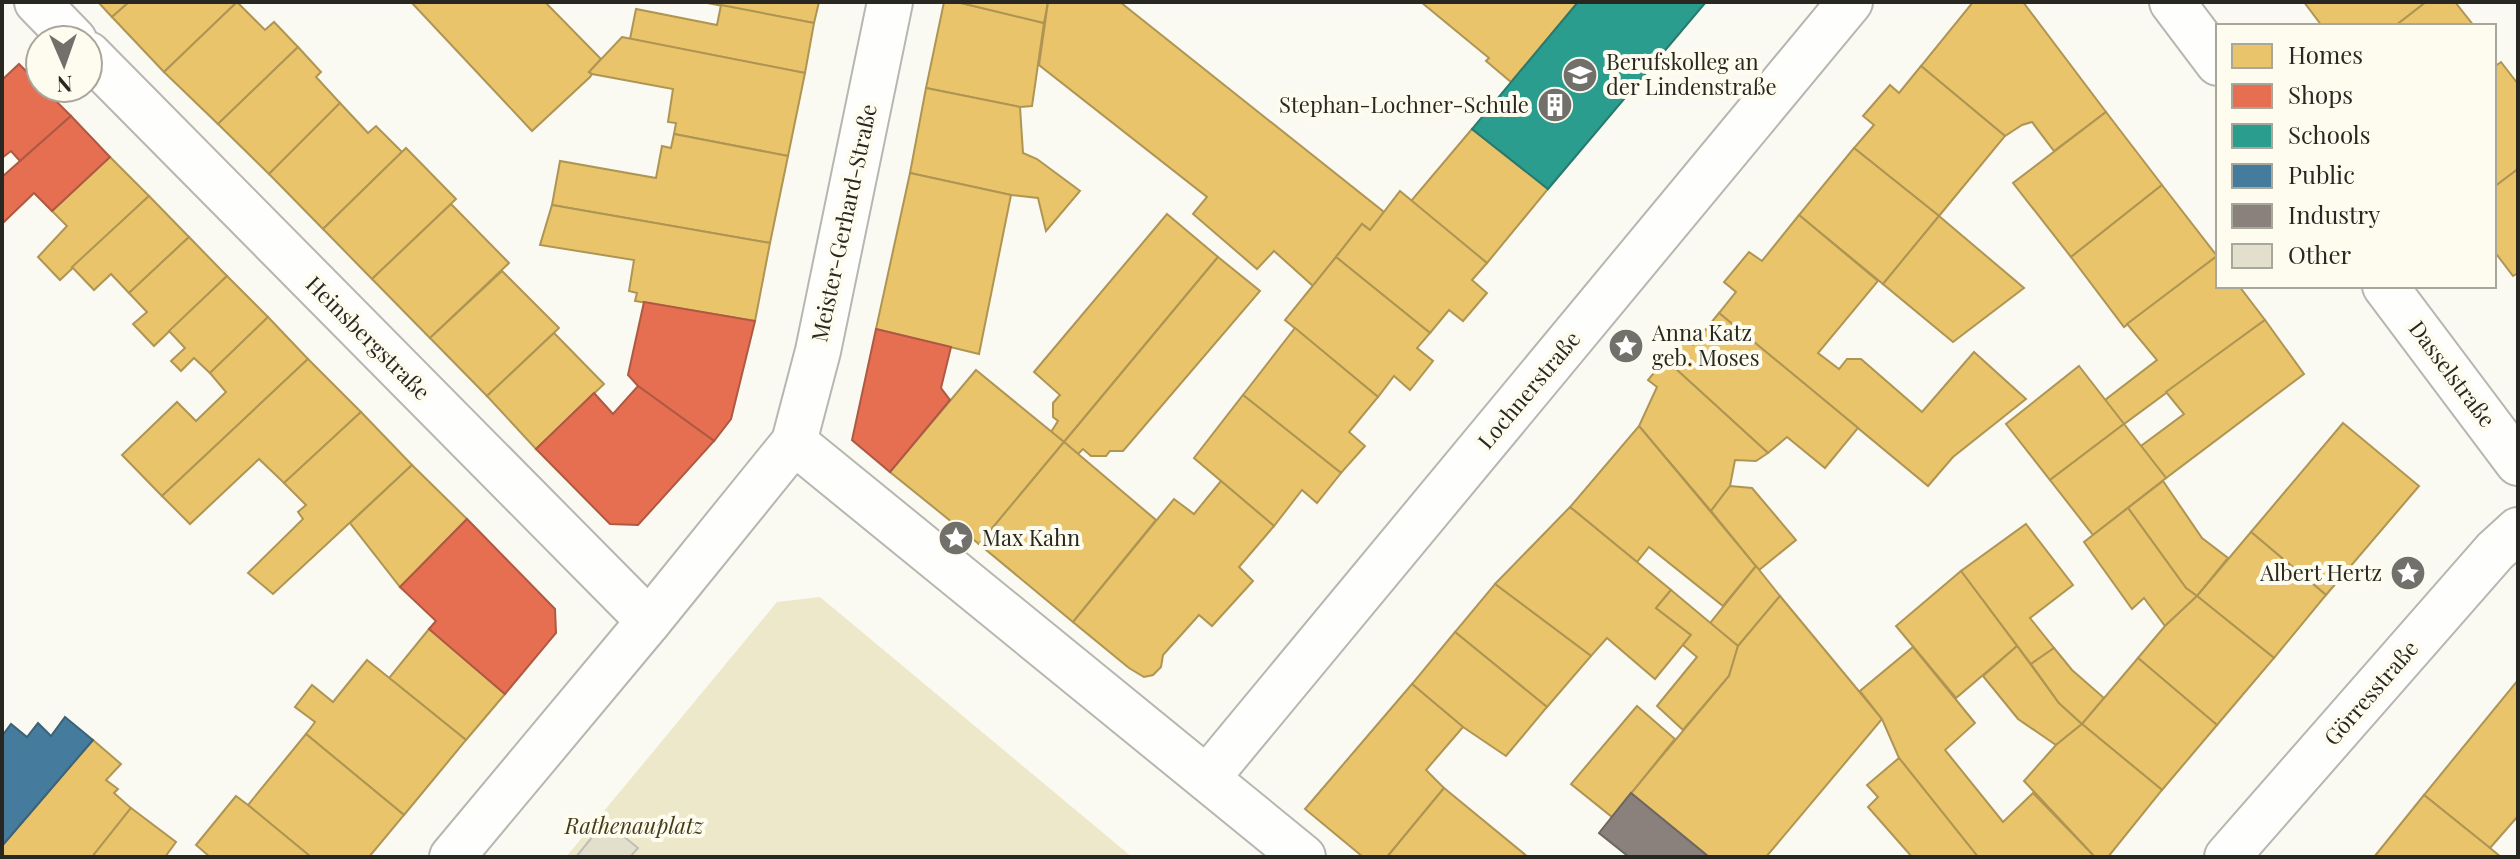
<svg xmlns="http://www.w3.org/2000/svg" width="2520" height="859" font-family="'Playfair Display',serif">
<rect width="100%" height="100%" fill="#faf9f2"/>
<path fill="#ede8c9" d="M820,597L1132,857H566L777,602Z"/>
<g fill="#e9c46a" stroke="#af9554" stroke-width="2">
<path d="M98,2H129L112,17Z"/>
<path d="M129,2H237L164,72L112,17Z"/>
<path d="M237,2L265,30L274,22L298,47L218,124L164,72Z"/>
<path d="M411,2H545L601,59L589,72L592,74L590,77L532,131Z"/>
<path d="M702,2H819L814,23Z"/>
<path d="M944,2H957L1044,23L1032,106L1020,107L926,88Z"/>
<path d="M957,2H1048L1044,23Z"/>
<path d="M1048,2H1120L1384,212L1370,230L1362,224L1313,286L1274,251L1257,269L1193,214L1207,197L1039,65Z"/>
<path d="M1421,2H1578L1511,82L1486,61L1489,58Z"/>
<path d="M1973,2H2023L2106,112L2054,151L2032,122L2022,125L2005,136L1921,66Z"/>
<path d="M2304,2H2426L2395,26H2322Z"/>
<path d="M2426,2H2455L2474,26H2395Z"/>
<path d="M721,5L814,23L805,73L630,39L636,9L717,25Z"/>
<path d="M622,37L805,73L788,156L674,134L676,123L668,122L673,89L592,74L589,72Z"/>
<path d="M298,47L321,72L316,77L340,103L269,174L218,124Z"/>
<path d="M2501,62L2518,84V169L2494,187V67Z"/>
<path d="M1921,66L2005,136L1939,216L1854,148L1874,125L1863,116L1890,85L1899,93Z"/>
<path d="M926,88L1020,107L1023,153L1037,159L1080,191L1046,231L1038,198L1011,195L910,173Z"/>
<path d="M340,103L368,133L376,126L402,152L323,229L269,174Z"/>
<path d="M2106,112L2162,185L2071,257L2013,183Z"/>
<path d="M1472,129L1548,189L1487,263L1411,201Z"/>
<path d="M674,134L788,156L770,243L552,205L560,161L656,178L662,146L671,148Z"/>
<path d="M406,148L456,199L372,279L323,229Z"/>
<path d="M1854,148L1939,216L1883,284L1799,215Z"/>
<path d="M110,157L149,196L60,280L38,257L67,226L52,211Z"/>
<path d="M2518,169V273L2513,276L2494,251V187Z"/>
<path d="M910,173L1011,195L979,354L876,329Z"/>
<path d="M2162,185L2217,256L2124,327L2071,257Z"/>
<path d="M1400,191L1487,263L1472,280L1487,293L1463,321L1449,310L1430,333L1336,257L1362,224L1370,230Z"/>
<path d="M149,196L189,237L129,293L111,274L94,290L72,267Z"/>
<path d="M451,204L509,263L430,338L372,279Z"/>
<path d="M552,205L770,243L755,321L635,301L637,293L629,291L634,260L540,245Z"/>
<path d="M1167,214L1218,257L1064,442L1051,432L1058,421L1053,417V403L1060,395L1034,372Z"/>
<path d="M1799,215L1878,281L1818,353L1839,369L1847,359H1861L1922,412L1974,352L2026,399L1953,457L1928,486L1719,313L1736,292L1724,282L1749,252L1762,261Z"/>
<path d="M1939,216L2024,288L1953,342L1883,284Z"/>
<path d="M189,237L227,276L154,346L133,324L147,312L129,293Z"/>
<path d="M2217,256L2218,286H2239L2265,320L2124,424L2105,400L2157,360L2127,324Z"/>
<path d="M1218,257L1260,291L1123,451H1110L1106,456H1091L1083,449L1078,454L1064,442Z"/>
<path d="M1336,257L1430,333L1417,348L1433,361L1410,390L1394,376L1378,397L1285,320Z"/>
<path d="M502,271L559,328L487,396L430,338Z"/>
<path d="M227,276L268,317L210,373L194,358L181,371L171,361L185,348L169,331Z"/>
<path d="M1719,313L1858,428L1825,468L1787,437L1768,453L1665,359L1682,337L1693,345Z"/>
<path d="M268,317L308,359L162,496L122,455L177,402L196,421L226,392L210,373Z"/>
<path d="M2265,320L2304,374L2166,478L2141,446L2184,414L2166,392Z"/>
<path d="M1295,328L1378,397L1349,432L1365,446L1341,473L1243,395Z"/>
<path d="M554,333L604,384L536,449L487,396Z"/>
<path d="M308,359L361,412L284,483L259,459L190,524L162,496Z"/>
<path d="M1665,359L1768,453L1756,461L1735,460L1730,486L1711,511L1639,426L1657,387L1648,380Z"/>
<path d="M2079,366L2124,424L2050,480L2006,424Z"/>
<path d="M976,370L1064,442L979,544L890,472Z"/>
<path d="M1243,395L1341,473L1317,503L1302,490L1274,526L1194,458Z"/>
<path d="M361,412L412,465L273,594L248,573L303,519L298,512L306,505L284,483Z"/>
<path d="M2343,423L2419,486L2326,595L2251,532Z"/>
<path d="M2124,424L2166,478L2093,535L2050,480Z"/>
<path d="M1639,426L1756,566L1723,606L1649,547L1637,562L1570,507Z"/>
<path d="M1064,442L1156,520L1073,622L979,544Z"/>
<path d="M412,465L467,519L400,587L350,523Z"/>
<path d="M1221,481L1274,526L1239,567L1253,581L1212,626L1199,615L1163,655L1161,667L1153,675L1144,677L1129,668L1073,622L1174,499L1194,514Z"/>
<path d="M2163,481L2202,538L2228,558L2197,596L2186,588L2128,508Z"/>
<path d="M1730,486L1752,488L1796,540L1759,570L1711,511Z"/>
<path d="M1570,507L1671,590L1656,608L1691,635L1655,679L1607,638L1591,656L1495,584Z"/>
<path d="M2128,508L2186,588L2197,596L2165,626L2144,598L2132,609L2084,542Z"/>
<path d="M2026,524L2073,585L2030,618L2054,648L2031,664L1961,571Z"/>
<path d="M2251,532L2326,595L2274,658L2197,596Z"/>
<path d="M1756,566L1780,596L1738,646L1710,623Z"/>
<path d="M1961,571L2017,646L1956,698L1896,626Z"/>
<path d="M1495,584L1591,656L1547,707L1455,632Z"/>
<path d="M1671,590L1738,646L1729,676L1683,730L1657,706L1697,657L1683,645L1691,635L1656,608Z"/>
<path d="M1780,596L1882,719L1766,857H1709L1631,793L1729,676L1738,646Z"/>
<path d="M2197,596L2274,658L2217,725L2138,658L2165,626Z"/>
<path d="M429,629L505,694L466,740L389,678Z"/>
<path d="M1455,632L1547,707L1506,756L1463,727L1412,684Z"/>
<path d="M2017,646L2059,703L2082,724L2056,745L2018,719L1983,676Z"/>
<path d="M1913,647L1975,723L1945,750L2003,822L2033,793L2095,857H1978L1899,758L1882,719L1860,691Z"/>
<path d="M2054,648L2072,670L2104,698L2082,724L2059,703L2031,664Z"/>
<path d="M2138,658L2217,725L2162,790L2082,724Z"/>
<path d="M367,660L466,740L404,815L306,734L315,722L295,707L312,685L333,702Z"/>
<path d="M2518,680V816L2490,848L2424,795Z"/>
<path d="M1412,684L1463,727L1426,770L1444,788L1387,857H1363L1305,809Z"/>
<path d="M1637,706L1675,739L1612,817L1571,784Z"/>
<path d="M2082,724L2162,790L2108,857H2095L2024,781L2056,745Z"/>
<path d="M306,734L404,815L369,857H311L248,805Z"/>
<path d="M93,740L121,764L106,780L118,789L114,793L131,808L92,857H2V846Z"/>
<path d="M1899,758L1978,857H1912L1868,807L1878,797L1867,785Z"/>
<path d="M1444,788L1528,857H1387Z"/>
<path d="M2424,795L2490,848L2501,857H2374Z"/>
<path d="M236,796L248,805L311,857H210L196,845Z"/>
<path d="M131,808L176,842L165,857H92Z"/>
</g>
<g fill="#e76f51" stroke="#ae5943" stroke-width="2">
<path d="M19,64L40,85V88H43L71,116L20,161L11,151L2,158V80Z"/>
<path d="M71,116L110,157L52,211L34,193L3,223L2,177Z"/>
<path d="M644,302L755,321L731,419L714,441L638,386L628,375Z"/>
<path d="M876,329L951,347L941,388L950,400L890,472L852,440Z"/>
<path d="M638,386L714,441L638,525L610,524L536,449L594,393L613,414Z"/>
<path d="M467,519L555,609L556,633L505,694L429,629L436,621L400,587Z"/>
</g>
<path fill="#2a9d8f" stroke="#297a6e" stroke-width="2" d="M1578,2H1706L1548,189L1472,129Z"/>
<path fill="#457b9d" stroke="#3c6278" stroke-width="2" d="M65,717L93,740L2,846V736L11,724L27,737L38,723L51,736Z"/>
<path fill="#8a817c" stroke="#6d6661" stroke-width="2" d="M1631,793L1709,857H1629L1599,833Z"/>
<path fill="#e2dfcc" stroke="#bfbeb8" stroke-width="2" d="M605,821L638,848L630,857H576Z"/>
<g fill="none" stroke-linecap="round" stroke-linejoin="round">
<defs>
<g id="minor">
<path d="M37,2L74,40"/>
<path d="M2172,2L2218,63"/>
<path d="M88,54L649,621"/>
<path d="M2385,286L2518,463"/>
<path d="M794,442L1303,857"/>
<path d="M1207,778L1850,2"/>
<path d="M452,857L649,621L794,442L818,351L890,2"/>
<path d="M2227,857L2495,551L2518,530"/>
</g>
</defs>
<use href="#minor" stroke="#b7b6b1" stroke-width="48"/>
<use href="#minor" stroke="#fefefd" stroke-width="44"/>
</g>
<defs>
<symbol id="school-disc" viewBox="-11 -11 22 22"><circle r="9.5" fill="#72706b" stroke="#fefcee"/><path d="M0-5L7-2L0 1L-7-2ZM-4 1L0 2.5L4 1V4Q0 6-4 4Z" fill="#fff"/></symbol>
<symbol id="building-disc" viewBox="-11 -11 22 22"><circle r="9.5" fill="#72706b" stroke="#fefcee"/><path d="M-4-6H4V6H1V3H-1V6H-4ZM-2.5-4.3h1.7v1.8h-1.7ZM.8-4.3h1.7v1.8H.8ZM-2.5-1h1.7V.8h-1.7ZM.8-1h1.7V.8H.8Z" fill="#fff"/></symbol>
<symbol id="sight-disc" viewBox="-11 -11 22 22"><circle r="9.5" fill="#72706b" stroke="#fefcee"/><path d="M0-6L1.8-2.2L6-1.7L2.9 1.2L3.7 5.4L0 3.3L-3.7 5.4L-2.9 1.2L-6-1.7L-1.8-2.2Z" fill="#fff"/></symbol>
</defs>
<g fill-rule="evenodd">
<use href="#school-disc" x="1560" y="55" width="40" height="40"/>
<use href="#building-disc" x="1535" y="85" width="40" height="40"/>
<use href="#sight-disc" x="1606" y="326" width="40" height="40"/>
<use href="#sight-disc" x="936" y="518" width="40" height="40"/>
<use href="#sight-disc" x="2388" y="553" width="40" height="40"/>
</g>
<g text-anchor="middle" stroke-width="8" stroke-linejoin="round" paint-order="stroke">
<g font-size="22" fill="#282722" stroke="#fefcee" text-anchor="start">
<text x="1606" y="70">Berufskolleg an<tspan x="1606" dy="25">der Lindenstraße</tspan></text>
<text x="1529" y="113" text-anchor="end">Stephan-Lochner-Schule</text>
<text x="1652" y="341">Anna Katz<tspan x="1652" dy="25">geb. Moses</tspan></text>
<text x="982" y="546">Max Kahn</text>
<text x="2382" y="581" text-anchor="end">Albert Hertz</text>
</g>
<g font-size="22" fill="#282722" stroke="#fefcee">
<text transform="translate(844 223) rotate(-78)" y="8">Meister-Gerhard-Straße</text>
<text transform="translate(368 338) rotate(45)" y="8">Heinsbergstraße</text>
<text transform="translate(2452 374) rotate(53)" y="8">Dasselstraße</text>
<text transform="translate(1529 390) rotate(-50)" y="8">Lochnerstraße</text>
<text transform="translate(2371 693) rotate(-49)" y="8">Görresstraße</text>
</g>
<g font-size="22" font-style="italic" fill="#433d1a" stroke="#fefcee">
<text x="634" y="834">Rathenauplatz</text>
</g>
</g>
<rect width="2520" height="859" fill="none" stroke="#282722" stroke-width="8"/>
<rect x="2216" y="24" width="280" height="264" fill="#fefcee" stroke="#a8a79c" stroke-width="2"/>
<rect x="2232" y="44" width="40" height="24" fill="#e9c46a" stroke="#a8a79c" stroke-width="2"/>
<text x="2288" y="64" font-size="24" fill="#282722">Homes</text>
<rect x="2232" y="84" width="40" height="24" fill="#e76f51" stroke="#a8a79c" stroke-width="2"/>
<text x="2288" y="104" font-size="24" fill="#282722">Shops</text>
<rect x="2232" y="124" width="40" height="24" fill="#2a9d8f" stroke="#a8a79c" stroke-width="2"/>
<text x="2288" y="144" font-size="24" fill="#282722">Schools</text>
<rect x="2232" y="164" width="40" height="24" fill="#457b9d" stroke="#a8a79c" stroke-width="2"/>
<text x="2288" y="184" font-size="24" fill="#282722">Public</text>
<rect x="2232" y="204" width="40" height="24" fill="#8a817c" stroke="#a8a79c" stroke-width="2"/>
<text x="2288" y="224" font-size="24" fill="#282722">Industry</text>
<rect x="2232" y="244" width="40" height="24" fill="#e2dfcc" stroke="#a8a79c" stroke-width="2"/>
<text x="2288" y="264" font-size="24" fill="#282722">Other</text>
<g transform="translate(64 64) rotate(178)"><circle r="38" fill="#fefcee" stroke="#a8a79c" stroke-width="2"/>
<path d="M0-6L14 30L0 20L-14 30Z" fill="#72706b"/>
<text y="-12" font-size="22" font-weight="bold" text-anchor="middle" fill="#282722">N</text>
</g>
</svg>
